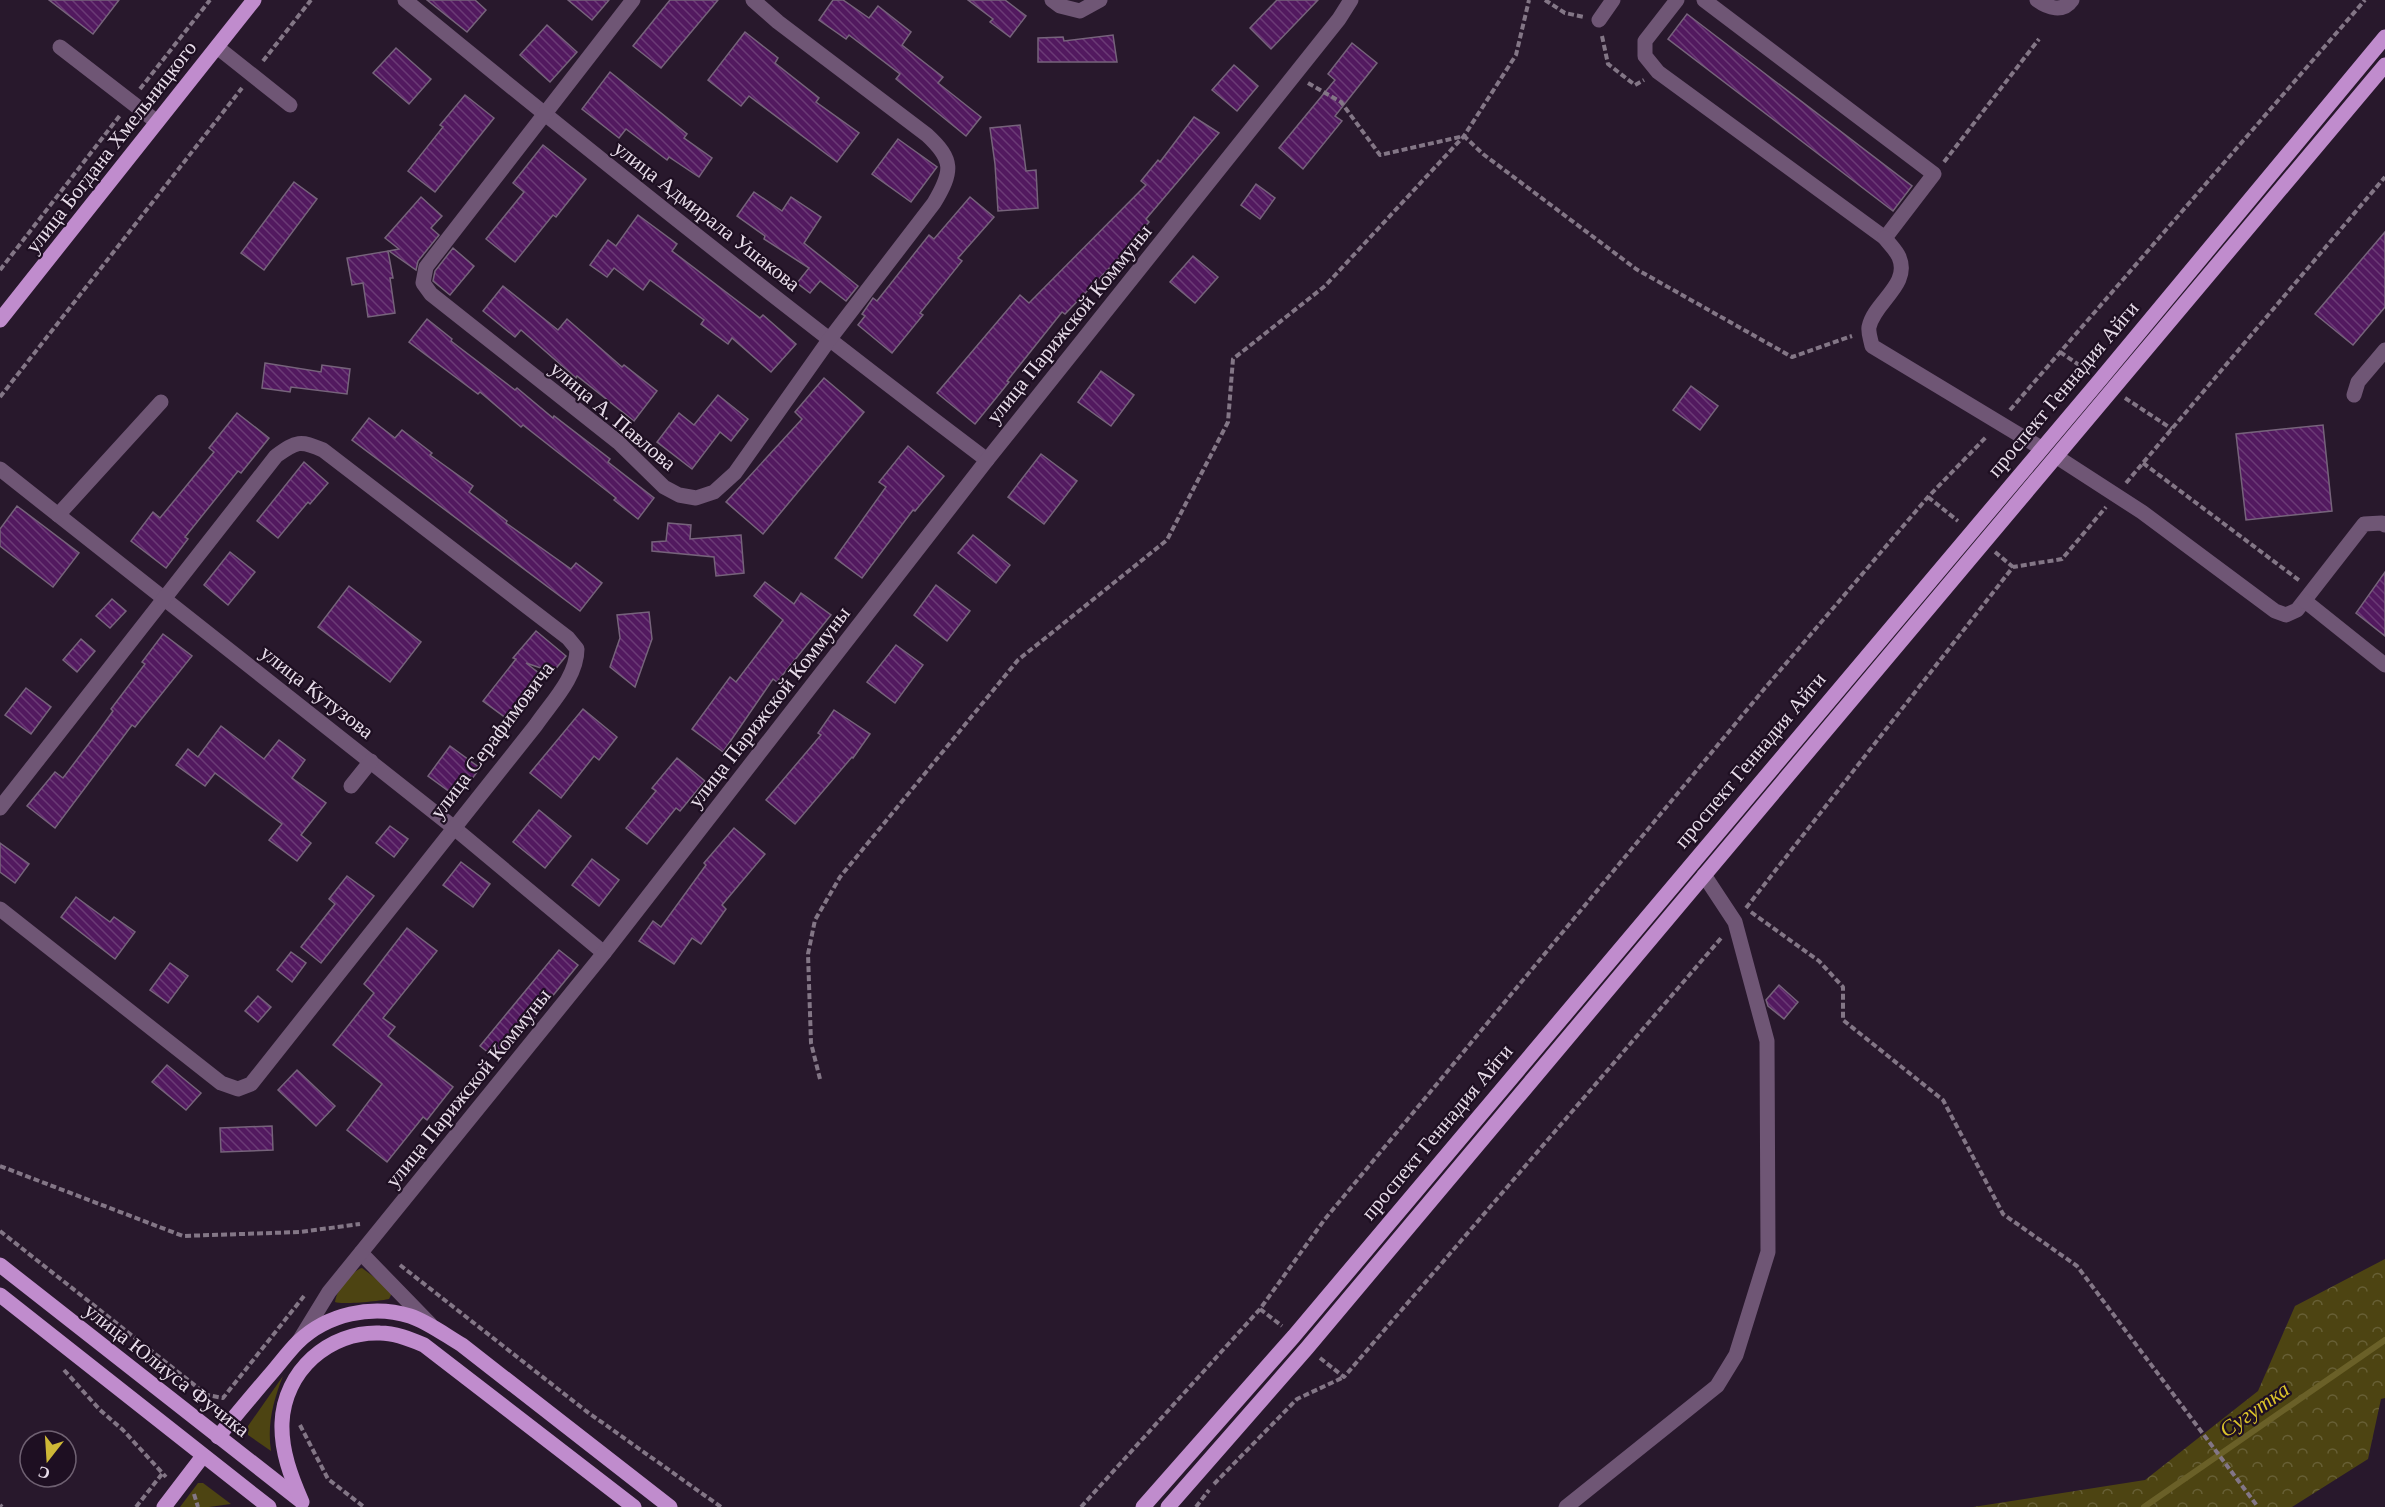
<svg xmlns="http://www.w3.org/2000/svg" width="2385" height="1507" font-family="Georgia,serif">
<defs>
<pattern id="forest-crowns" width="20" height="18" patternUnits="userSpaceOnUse" patternTransform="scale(1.5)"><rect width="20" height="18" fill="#4d4412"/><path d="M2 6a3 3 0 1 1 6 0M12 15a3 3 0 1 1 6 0" fill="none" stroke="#675f35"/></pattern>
<pattern id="building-back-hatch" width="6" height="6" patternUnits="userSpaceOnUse" patternTransform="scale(1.5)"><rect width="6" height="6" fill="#52195f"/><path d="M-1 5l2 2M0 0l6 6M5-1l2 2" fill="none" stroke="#6b3a76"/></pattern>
</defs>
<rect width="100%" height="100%" fill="#28182c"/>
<g fill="#4d4412">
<path d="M362,1268L390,1289L392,1293L389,1299C381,1301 341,1305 335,1302C336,1291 351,1271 362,1268Z"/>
<path d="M283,1376C273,1401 267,1425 271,1451L248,1435V1426Z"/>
<path d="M198,1483H203L231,1504L209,1507H180Z"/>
</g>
<path fill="url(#forest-crowns)" d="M2385,1259V1398L2381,1399L2368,1459L2292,1507H1973L2145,1480L2258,1391L2295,1306Z"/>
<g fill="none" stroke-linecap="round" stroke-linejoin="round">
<path stroke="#6a6028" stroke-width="6" d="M2144,1507L2385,1340"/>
</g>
<g fill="url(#building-back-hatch)" stroke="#76637b" stroke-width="1.5">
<path d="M49,0H119L93,34Z"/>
<path d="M427,0H475L486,10L467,32Z"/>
<path d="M568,0H609L592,20Z"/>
<path d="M670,0H718L661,68L633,46Z"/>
<path d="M833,0H843L869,18L878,6L911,32L902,45L943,77L938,83L981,117L966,136L896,79L900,74L849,35L846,39L819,20Z"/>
<path d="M968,0H1005L1026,16L1010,37L990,22L993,19Z"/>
<path d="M1277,0H1318L1271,49L1250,28Z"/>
<path d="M1687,14L1912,186L1893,211L1668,39Z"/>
<path d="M547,25L577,52L550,82L520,55Z"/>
<path d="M745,32L778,58L775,63L819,98L816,102L859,133L837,162L749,96L741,106L708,80Z"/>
<path d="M1113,35L1117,62H1038V38L1063,37L1064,41Z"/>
<path d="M1352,43L1377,63L1335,116L1342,121L1303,169L1279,148L1335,80L1328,74Z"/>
<path d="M396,48L431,79L409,104L373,73Z"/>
<path d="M1234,65L1258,86L1237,111L1212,90Z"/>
<path d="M610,72L687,134L684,138L712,158L699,177L669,157L667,160L626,129L619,138L582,109Z"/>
<path d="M465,95L494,118L435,192L408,171L443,127L440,125Z"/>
<path d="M1194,117L1219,133L1146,219L1149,222L1118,259L1065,314L1062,312L1007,381L1009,382L975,424L937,393L1020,295L1029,303L1146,185L1141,181L1158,160L1160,162Z"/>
<path d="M1020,125L1026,171L1036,170L1038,208L998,211L995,164L990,128Z"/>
<path d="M898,139L937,167L911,202L872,174Z"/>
<path d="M543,145L586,179L556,217L553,215L515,262L486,239L524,192L513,183Z"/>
<path d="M294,182L317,199L264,270L241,253Z"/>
<path d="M1256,184L1275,198L1260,219L1241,205Z"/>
<path d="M754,192L782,211L791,197L821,217L804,243L858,286L846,301L820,281L810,293L797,283L809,268L764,239L765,236L737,216Z"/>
<path d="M421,197L442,216L431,228L439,235L418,261L416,270L389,251L399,249L385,238Z"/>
<path d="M970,197L994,217L958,258L962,261L920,313L923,315L892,353L858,325L865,316L862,314L873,298L877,301L929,235L934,239Z"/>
<path d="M638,215L677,244L672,251L760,318L763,315L796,344L771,372L732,338L728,344L701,324L704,320L650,280L643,290L614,268L607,277L590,265L608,240L616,246Z"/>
<path d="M2385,232V307L2353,345L2315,314Z"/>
<path d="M453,248L474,266L450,295L433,281L435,271Z"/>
<path d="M388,251L393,278H390L395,313L368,317L363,283L352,285L347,258Z"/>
<path d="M1193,256L1218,277L1195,303L1170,282Z"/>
<path d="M503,286L558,330L567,319L622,367L624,365L657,391L634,421L577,376L576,378L521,330L515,337L483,311Z"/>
<path d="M427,319L452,339L451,341L515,390L517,388L553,418L554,416L610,459L608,462L654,498L638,519L614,500L616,498L523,425L521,427L480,392L478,394L409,342Z"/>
<path d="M265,363L321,372L322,365L350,369L347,394L291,387L290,392L262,388Z"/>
<path d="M1101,371L1134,395L1111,426L1078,402Z"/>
<path d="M824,378L864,412L763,534L726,502L802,419L795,412Z"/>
<path d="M1691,386L1718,406L1700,430L1673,410Z"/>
<path d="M718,395L748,419L731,441L720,432L692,469L657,442L679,413L694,425Z"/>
<path d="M237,413L269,438L241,473L238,471L185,537L188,539L166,568L131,541L153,512L160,518L214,452L209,448Z"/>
<path d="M369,418L395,438L402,430L432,453L430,455L473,486L469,492L507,521L506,523L571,569L576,563L602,583L580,611L352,440Z"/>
<path d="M2323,425L2332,511L2246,520L2236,434Z"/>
<path d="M908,446L944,476L915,511L913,510L862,578L835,558L886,487L879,482Z"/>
<path d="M1041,454L1077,481L1044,524L1008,497Z"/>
<path d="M304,462L328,483L310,504L308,502L278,538L257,521Z"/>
<path d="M17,506L79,553L53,587L0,546V529Z"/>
<path d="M668,523L691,525L690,539L741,535L744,573L716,576L714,557L652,551V542L666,541Z"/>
<path d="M973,535L1010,565L996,583L958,553Z"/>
<path d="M230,552L255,572L228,605L204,585Z"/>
<path d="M2385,572V636L2356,613Z"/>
<path d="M765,582L794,604L801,593L831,615L777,682L773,679L723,752L692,729L730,677L736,682L783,620L754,596Z"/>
<path d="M936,585L970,611L947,641L914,615Z"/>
<path d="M349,586L421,642L390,682L318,627Z"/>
<path d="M112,599L126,611L110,628L96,616Z"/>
<path d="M649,612L652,639L635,687L610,667L620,638L617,615Z"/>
<path d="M536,631L566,656L553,672L526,663L544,677L510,721L483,701L516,659L513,658Z"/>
<path d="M163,634L192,656L135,727L132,725L55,828L27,806L55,772L63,778L100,729L113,711L111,709L145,664L142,662Z"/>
<path d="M81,639L95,651L77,672L63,660Z"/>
<path d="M896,645L923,665L895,703L867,682Z"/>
<path d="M26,688L51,707L31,734L5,715Z"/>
<path d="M583,709L617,737L599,760L594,756L561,798L530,773Z"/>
<path d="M834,710L870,734L853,758L852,757L795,824L766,800L821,735L818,733Z"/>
<path d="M221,726L264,759L279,740L305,760L292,778L326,803L301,835L311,843L297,861L269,840L282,824L215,773L205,786L176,765L188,749L198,757Z"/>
<path d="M450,746L480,768L458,798L428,776Z"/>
<path d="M677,758L705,781L680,811L676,808L647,844L626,828L656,791L652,788Z"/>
<path d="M539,810L571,836L545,868L513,842Z"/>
<path d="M390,826L408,839L394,857L376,843Z"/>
<path d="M734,828L765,854L722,905L726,909L701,944L692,938L674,964L639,941L653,921L661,927L706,865L704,863Z"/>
<path d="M0,843L29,864L15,883L0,872Z"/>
<path d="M592,859L619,880L599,906L572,885Z"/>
<path d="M461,862L490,884L473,907L443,885Z"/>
<path d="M347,876L374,896L321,963L301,947L335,904L329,899Z"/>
<path d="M76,897L110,922L114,917L135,932L115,959L61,917Z"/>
<path d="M407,928L437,951L383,1018L395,1027L388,1036L453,1087L427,1120L423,1117L387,1162L347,1130L382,1084L333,1045L374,993L364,984Z"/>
<path d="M559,950L578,965L499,1061L480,1046Z"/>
<path d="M291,952L306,963L292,982L277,970Z"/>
<path d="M170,963L188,976L168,1003L150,990Z"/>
<path d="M1779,985L1798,1002L1784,1019L1768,1006L1766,1000Z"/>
<path d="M258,996L271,1007L258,1022L245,1011Z"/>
<path d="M167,1065L201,1093L186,1110L152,1082Z"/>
<path d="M297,1070L335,1106L316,1126L278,1090Z"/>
<path d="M272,1126L273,1150L221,1152L220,1128Z"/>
</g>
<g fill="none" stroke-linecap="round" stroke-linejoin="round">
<g stroke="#837686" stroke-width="4" stroke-dasharray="6 3" stroke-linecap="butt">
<path d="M1545,0L1565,13L1584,17"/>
<path d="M1602,36L1608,64L1635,85L1644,80"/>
<path d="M263,61L311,0"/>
<path d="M1308,83L1341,102L1380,155L1464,136L1483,154L1636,269L1792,357L1852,336"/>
<path d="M140,89L210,0"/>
<path d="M1944,162L2039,39"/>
<path d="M0,270L121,114"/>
<path d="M2060,352L2088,371"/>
<path d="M0,397L242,88"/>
<path d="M2125,398L2172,429"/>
<path d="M2010,410L2365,0"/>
<path d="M2143,463L2300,581"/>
<path d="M2126,483L2385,177"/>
<path d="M1928,497L1958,521"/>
<path d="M1995,552L2013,567"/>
<path d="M1746,908L2013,567L2062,559L2106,507"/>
<path d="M1751,912L1819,961L1843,987V1020L1943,1100L2003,1214L2077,1266L2258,1507"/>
<path d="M820,1079L811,1043L808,954L815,920L840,877L1018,660L1167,540L1228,422L1233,359L1325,286L1464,136L1516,55L1529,0"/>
<path d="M0,1166L183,1236L300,1232L360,1224"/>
<path d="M0,1231L207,1395L223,1398L304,1296"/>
<path d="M400,1265L586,1411L721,1507"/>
<path d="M1260,1309L1282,1326"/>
<path d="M1320,1358L1344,1377L1722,937"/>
<path d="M64,1370L100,1410L123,1430L166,1477"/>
<path d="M300,1425L328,1479L364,1507"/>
<path d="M1214,1484L1297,1399L1344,1377"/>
<path d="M194,1494L198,1507"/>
<path d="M0,1505L2,1507"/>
<path d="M136,1507L162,1474"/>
<path d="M1081,1507L1260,1309L1325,1219L1765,688L1928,497L1987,436"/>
<path d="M1196,1507L1209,1490"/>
</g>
<g stroke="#6f5675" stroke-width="15">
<path d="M405,0C596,157 790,311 987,460"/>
<path d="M633,0L426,267L423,283L431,294L618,442L664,487L679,495L696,498L714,492L735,473L829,340L934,203C953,171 954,160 927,135L778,22L753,0"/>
<path d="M1052,0L1060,6L1080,11L1100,0"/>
<path d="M1677,0L1645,41V56L1658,72L1885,238L1934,174L1704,0"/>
<path d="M2037,0C2048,8 2063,13 2072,0"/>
<path d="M1599,20L1613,0"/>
<path d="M60,47L157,122"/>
<path d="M217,47L290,105"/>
<path d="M1885,238C1889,244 1896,250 1899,257C1911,285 1874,302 1869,327C1868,333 1871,340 1872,346L2041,448"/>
<path d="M2354,395L2358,382L2385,350"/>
<path d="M2057,457L2142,512L2275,611L2286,615L2297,610L2364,524L2382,523L2385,525"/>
<path d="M0,469L453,827L604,953"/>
<path d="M58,515L161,402"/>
<path d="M2305,601L2385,665"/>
<path d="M351,786L371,761"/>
<path d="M0,808L276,456C297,441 300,440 323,450L568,638L577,649C577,677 551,703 536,725L251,1084L238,1089L221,1083L0,909"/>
<path d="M361,1253L430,1324"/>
<path d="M299,1341L329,1292L604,953L987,460L1339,19L1351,0"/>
<path d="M1566,1507L1717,1386L1736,1355L1768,1252L1767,1041L1735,922L1704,875"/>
</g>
<g stroke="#c08ccd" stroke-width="15">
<path d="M0,320L254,0"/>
<path d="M0,1265L301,1501"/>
<path d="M0,1295L269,1507"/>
<path d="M218,1437C234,1417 251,1397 268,1377C278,1366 287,1353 298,1342C327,1314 372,1304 410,1316C428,1322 445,1335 462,1345L670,1507"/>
<path d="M302,1502C291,1477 281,1451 282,1423C284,1371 329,1331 380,1333C395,1333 410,1339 424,1345L634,1507"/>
<path d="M164,1507L203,1456"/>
<path d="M1143,1507L1294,1336L2100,380L2385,37"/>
<path d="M1168,1507L1307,1348L2385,65"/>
</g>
</g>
<g text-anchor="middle" stroke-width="4.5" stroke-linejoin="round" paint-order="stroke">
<g font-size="21" fill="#e8ddea" stroke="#1e0f22">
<text transform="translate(111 147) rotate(-52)" y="7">улица Богдана Хмельницкого</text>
<text transform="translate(707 216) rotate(38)" y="7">улица Адмирала Ушакова</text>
<text transform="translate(1069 324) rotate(-51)" y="7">улица Парижской Коммуны</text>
<text transform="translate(2063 389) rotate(-50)" y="7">проспект Геннадия Айги</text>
<text transform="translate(613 416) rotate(40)" y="7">улица А. Павлова</text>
<text transform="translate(317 692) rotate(38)" y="7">улица Кутузова</text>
<text transform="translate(769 707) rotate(-52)" y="7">улица Парижской Коммуны</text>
<text transform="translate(492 740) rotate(-53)" y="7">улица Серафимовича</text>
<text transform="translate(1750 760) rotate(-50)" y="7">проспект Геннадия Айги</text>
<text transform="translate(468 1088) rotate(-51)" y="7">улица Парижской Коммуны</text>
<text transform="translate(1437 1132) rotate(-50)" y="7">проспект Геннадия Айги</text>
<text transform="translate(167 1370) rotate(38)" y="7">улица Юлиуса Фучика</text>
</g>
<g font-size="22" font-style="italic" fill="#dac22a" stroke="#1e0f22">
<text transform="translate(2254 1409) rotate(-35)" y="8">Сугутка</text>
</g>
</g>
<g transform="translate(48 1459) rotate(197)"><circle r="28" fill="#1e0f22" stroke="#6f6172" stroke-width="1.5"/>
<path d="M0-4.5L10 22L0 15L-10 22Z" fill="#ceb837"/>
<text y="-9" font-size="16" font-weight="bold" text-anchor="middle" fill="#e8ddea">С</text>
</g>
</svg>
